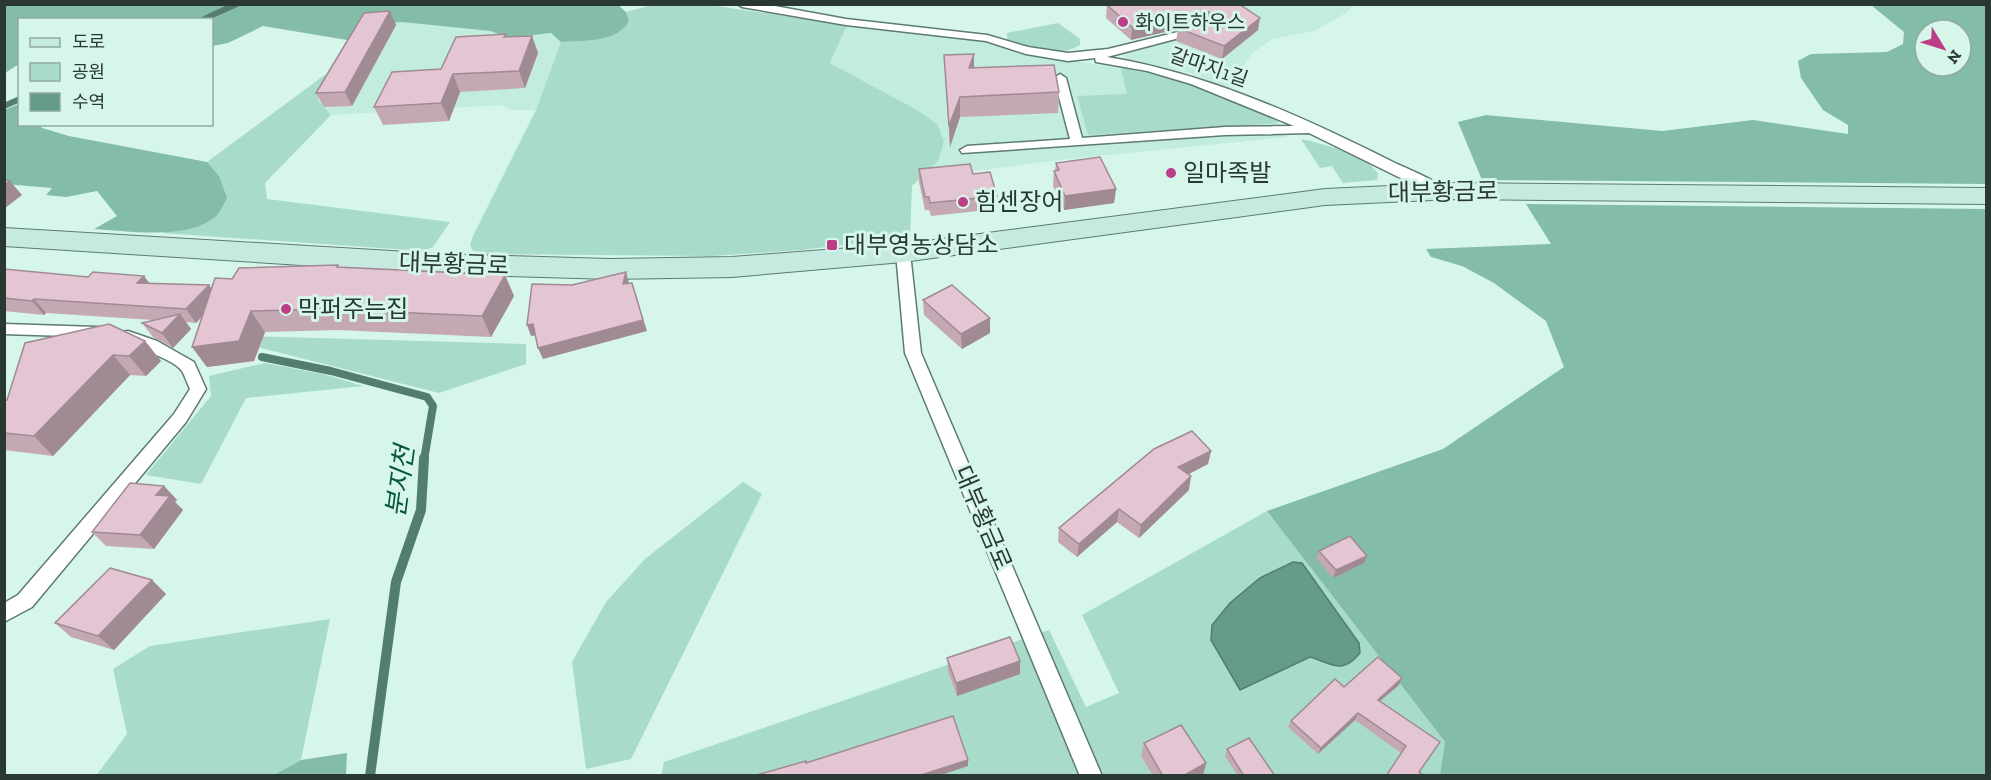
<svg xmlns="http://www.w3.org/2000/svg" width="1991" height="780" font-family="'Zilla Slab','Noto Sans KR',serif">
<rect width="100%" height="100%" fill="#d5f6e9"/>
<g fill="#c2ecdc">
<path d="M1201,5H1354L1346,13L1314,31L1272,39L1252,53L1239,73V86L1227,89L1191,73L1125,58L1123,55L1132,51L1216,28Z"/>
<path d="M402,22L491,31L508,38L551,33L561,42L536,110H510L502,105L331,115L318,100L326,74L347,40L359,26Z"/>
<path d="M847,25L992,42L1024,53L1154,74L1273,115L1287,137L1068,159L920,178L937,124L917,110L830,63Z"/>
</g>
<g fill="#a8dcc8">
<path d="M652,5H710L847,25L830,63L917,110L937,124L944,141L938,161L912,186L910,237L802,250L712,256L480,254L473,251L470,245L473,236L536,110L561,42L587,40L629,21L626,12Z"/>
<path d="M1058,23L1080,39V45C1057,59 1030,47 1007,39V33Z"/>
<path d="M1121,68L1185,81L1273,115L1278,123L1088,135L1077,96L1127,94Z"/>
<path d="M326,74L318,100L331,115L265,183L267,199L450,222L433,247L424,251L161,233L196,227L219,176L207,162Z"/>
<path d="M1301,139C1322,144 1367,154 1378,174L1377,180L1343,183L1332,166L1320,168Z"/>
<path d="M241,336L526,344V364L439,393L237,342Z"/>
<path d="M265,363L323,374L363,386L246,398L201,484L146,475L211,396L209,376Z"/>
<path d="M743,482L762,494L631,759L586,769L572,662L606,602L645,559Z"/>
<path d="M1267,511L1445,742L1440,776H661L664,762L1049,630L1086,707L1119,693L1082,615Z"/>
<path d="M330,619L301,760L274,775L96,776L127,734L113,669L150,646Z"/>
</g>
<g fill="#83bca7" fill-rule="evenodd">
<path d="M5,4H231V5L196,19L20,20L19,64L5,73Z"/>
<path d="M244,4H617L626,12L629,21C617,43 584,40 561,42L551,33L508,38L491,31L402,22L359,26L347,40L263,26L228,43L212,46V20H210Z"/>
<path d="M1871,5H1986V184L1482,180L1458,122L1486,115L1662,131L1753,120L1848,134V125L1823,110L1801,78L1798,61L1811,54L1887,52L1903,44L1904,32ZM1925,30H1961V66H1925Z"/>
<path d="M19,104L20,124L40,125L42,128L69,136L207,162L219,176L227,198C224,203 221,211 217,215C190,241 129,231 94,229L117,216L97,191L66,197L46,195L52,188L5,184L4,110Z"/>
<path d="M1526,204L1986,209V775H1440L1445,742L1267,511L1443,449L1564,367L1546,321L1494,283L1462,266L1431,257L1426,249L1551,244Z"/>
<path d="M347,753L346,775H274L301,760Z"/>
</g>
<path fill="#649c88" stroke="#537e6e" stroke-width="1.5" d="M1293,562L1302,563L1359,643L1360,653C1342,675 1333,664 1310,657L1240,690L1211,640L1212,625L1230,603L1260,578Z"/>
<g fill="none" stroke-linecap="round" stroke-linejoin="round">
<g stroke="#537e6e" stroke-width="6">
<path d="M202,20L237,4"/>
<path d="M4,106L20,99"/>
</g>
<path stroke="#537e6e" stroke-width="8" d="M262,357L331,371L427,397L433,406L424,460"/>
<path stroke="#537e6e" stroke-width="10" d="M370,776L396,582L421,510L424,458"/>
<defs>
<g id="lane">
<path d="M737,4H764L846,19L987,35L1028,47L1068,53L1108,49L1198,27L1202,28V32L1107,57C1207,73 1303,117 1393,162C1409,170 1434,178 1445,191L1443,194H1433L1309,133L1225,135L962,153L960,150L967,146L1070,139L1054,78L1060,74L1066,78L1082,138L1225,127L1294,126L1191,84L1147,71L1096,62L1095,58L1068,61L1026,54L986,41L846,25L742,7Z"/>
<path d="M903,248L910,253L921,353L1102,776H1080L905,353L896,253Z"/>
<path d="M4,324L97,327L103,328L105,332L103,336L97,337L4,334Z"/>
<path d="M128,331L157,341L194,362L206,389L186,422L32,607L4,622V603L18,595L174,414L190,389C187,383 185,376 182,371C171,356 128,348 120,336L122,332Z"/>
</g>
<path id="secondary" d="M1454,183L1986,188V204L1454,199L1325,205L903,262L732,277L610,279L442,274L4,246V228L442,254L610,259L732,257L903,244L1325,189Z"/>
</defs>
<use href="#lane" stroke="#5d7b70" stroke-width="3"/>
<use href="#secondary" stroke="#5d7b70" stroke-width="2"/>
<use href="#lane" fill="#fff" fill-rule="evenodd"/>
<use href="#secondary" fill="#c6eadf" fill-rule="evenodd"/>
</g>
<g fill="#c4a9b5">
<path d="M1239,4L1258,30L1222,59L1176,41L1178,29L1131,40L1106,18L1107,5Z"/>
<path d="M396,25L352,106L324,107L316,93Z"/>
<path d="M532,36L538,53L525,88L460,92L449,121L383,125L374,107L441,69L507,37Z"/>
<path d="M974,54V68L1059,92L1058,113L960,117L950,147L944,55Z"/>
<path d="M1056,163L1116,189L1114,203L1064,210L1053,186L1054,171H1055Z"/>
<path d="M919,169L973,174L997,196V209L931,216L929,210H925L919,182Z"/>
<path d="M338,265L339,267L505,275L514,296L491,337L337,330L265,332L254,361L207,367L192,347L202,316L196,323L186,322L191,329L173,348L153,337L142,323L153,320L46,313L44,315L4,311V269L212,289L232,279Z"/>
<path d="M923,300L990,333L962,349L924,315Z"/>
<path d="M145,341L161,361L146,376L130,375L53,456L4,450V399L7,400Z"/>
<path d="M1211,451L1208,464L1189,474V490L1139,538L1117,522L1077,557L1058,542L1059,528Z"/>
<path d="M164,486L177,500L175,502L183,510L154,549L106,546L92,532Z"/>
<path d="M1319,551L1367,556L1364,563L1333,578L1316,558Z"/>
<path d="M152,580L166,594L114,650L71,637L55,623Z"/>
<path d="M947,658L1020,674L957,696L948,671Z"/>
<path d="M1399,685L1380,701L1440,742L1386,776L1401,753L1355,720L1318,754L1288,727L1291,721L1344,687Z"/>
<path d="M1144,743L1206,763L1203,776H1153L1141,756Z"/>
<path d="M1227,749L1275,776H1238L1225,756Z"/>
</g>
<g fill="#a08a94">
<path d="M390,11L396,25L352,106L345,92Z"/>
<path d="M1204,11L1202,24L1178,28V29L1131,40L1132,27Z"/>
<path d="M1260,18L1258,30L1222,59L1224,46Z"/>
<path d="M532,36L538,53L525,88L519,71Z"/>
<path d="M974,54V74L969,68Z"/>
<path d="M453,74L460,92L449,121L441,103Z"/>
<path d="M960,97V117L950,147L949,126Z"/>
<path d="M10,181L22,195L4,209V185Z"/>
<path d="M1116,189L1114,203L1064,210L1065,196Z"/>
<path d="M626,272L629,283L626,296L623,284Z"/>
<path d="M505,275L514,296L491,337L482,316Z"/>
<path d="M144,276L154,289L137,283Z"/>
<path d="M632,283L647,331L543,359L538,348Z"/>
<path d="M209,285L219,299L196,323L186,309Z"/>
<path d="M34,299L46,313L44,315L32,301Z"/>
<path d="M251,311L265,332L254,361L207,367L192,347Z"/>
<path d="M180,314L191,329L173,348L162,333Z"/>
<path d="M990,318V333L962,349L961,334Z"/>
<path d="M533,324L538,335L531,336L527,325Z"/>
<path d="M145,341L161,361L146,376L129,356Z"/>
<path d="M113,355L130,375L53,456L34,436Z"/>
<path d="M1211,451L1208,464L1175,481L1178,467Z"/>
<path d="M1191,476L1189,490L1139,538L1141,525Z"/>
<path d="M164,486L177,500L175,502L183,510L154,549L140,535L156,495Z"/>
<path d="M1119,509L1117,522L1077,557L1079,544Z"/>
<path d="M1367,556L1364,563L1333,578L1336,570Z"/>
<path d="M152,580L166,594L114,650L98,636Z"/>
<path d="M1020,661V674L957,696L956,683Z"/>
<path d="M1402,678L1399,685L1374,706L1378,700Z"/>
<path d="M1358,713L1355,720L1318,754L1321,748Z"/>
<path d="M968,760V766L938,776H918Z"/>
<path d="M1206,763L1203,776H1183Z"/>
</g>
<g fill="#e4c5d3" stroke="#a08a94" stroke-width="1.5">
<path d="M1108,4H1239L1260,18L1224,46L1178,28L1210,20L1209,12L1204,11L1132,27L1107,5Z"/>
<path d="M390,11L345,92L316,93L364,13Z"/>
<path d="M506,34L504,37L532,36L519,71L453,74L441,103L374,107L392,72L441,69L456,37Z"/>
<path d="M974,54L969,68L1054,65L1059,92L960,97L949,126L944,55Z"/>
<path d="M1100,157L1116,189L1065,196L1054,171L1059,170L1056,163Z"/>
<path d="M970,164L973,174L990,172L997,196L930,203L929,197H925L919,169Z"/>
<path d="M4,180L10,181L4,185Z"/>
<path d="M338,265L337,267L505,275L482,316L324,309L251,311L239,341L192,347L215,278L232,279L239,268Z"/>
<path d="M4,269L88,277L93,272L144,276L137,283L209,285L186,309L34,299L32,301L4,298Z"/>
<path d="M626,272L623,284L632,283L643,320L538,348L533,324L527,325L532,284L572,285Z"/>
<path d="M952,285L990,318L961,334L923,300Z"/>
<path d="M180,314L162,333L142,323Z"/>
<path d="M109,324L145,341L129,356L113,355L34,436L4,433V399L7,400L25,343Z"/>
<path d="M1192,431L1211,451L1178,467L1191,476L1141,525L1119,509L1079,544L1059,528L1154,449Z"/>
<path d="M130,483L164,486L156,495L170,496L140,535L92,532Z"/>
<path d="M1350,536L1367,556L1336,570L1319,551Z"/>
<path d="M110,568L152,580L98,636L55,623Z"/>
<path d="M1010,637L1020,661L956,683L947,658Z"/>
<path d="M1378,657L1402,678L1378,700L1440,742L1419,772L1425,776H1386L1406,746L1358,713L1321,748L1291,721L1335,679L1344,687Z"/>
<path d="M953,716L968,760L918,776H753L806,761V763Z"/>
<path d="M1181,725L1206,763L1183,776H1163L1144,743Z"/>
<path d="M1249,738L1275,776H1244L1227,749Z"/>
</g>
<g fill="#be3d87" stroke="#d5f6e9" stroke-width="2">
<circle cx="1123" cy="22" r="6"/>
<circle cx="1171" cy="173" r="6"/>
<circle cx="963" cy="202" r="6"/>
<rect x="826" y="239" width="12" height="12" rx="3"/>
<circle cx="286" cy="309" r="6"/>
</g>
<g text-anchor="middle" stroke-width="6" stroke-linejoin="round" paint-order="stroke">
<g font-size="20" fill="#2a3832" stroke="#d5f6e9" text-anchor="start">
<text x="1135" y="29">화이트하우스</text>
</g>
<g font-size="20" fill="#2a3832" stroke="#d5f6e9">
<text transform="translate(1209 67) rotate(19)" y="7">갈마지1길</text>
</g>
<g font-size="24" fill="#2a3832" stroke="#d5f6e9" text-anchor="start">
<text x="1183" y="181">일마족발</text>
<text x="975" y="210">힘센장어</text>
<text x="844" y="253">대부영농상담소</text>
<text x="298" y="317">막퍼주는집</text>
</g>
<g font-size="24" fill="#2a3832" stroke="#d5f6e9">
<text transform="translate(1443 192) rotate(-1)" y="8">대부황금로</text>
<text transform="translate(454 264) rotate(2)" y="8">대부황금로</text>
<text transform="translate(983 518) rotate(67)" y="8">대부황금로</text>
</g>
<g font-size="26" font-style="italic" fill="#085642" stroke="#d5f6e9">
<text transform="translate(400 481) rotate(-82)" y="9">분지천</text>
</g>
</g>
<rect width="1991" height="780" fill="none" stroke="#2a3832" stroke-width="12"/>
<rect x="18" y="18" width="195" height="108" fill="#d5f6e9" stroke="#91aaa0" stroke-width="1.5"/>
<rect x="30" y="38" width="30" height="9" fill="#c6eadf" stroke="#91aaa0" stroke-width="1.5"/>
<text x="72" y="48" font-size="18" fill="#2a3832">도로</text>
<rect x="30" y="63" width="30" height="18" fill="#a8dcc8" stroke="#91aaa0" stroke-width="1.5"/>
<text x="72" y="78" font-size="18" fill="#2a3832">공원</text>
<rect x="30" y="93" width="30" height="18" fill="#649c88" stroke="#91aaa0" stroke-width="1.5"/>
<text x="72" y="108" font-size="18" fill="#2a3832">수역</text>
<g transform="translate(1943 48) rotate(128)"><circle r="28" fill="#d5f6e9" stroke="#91aaa0" stroke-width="1.5"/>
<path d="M0-4.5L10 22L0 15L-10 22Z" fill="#be3d87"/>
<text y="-9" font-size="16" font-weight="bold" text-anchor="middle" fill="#2a3832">N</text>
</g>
</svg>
